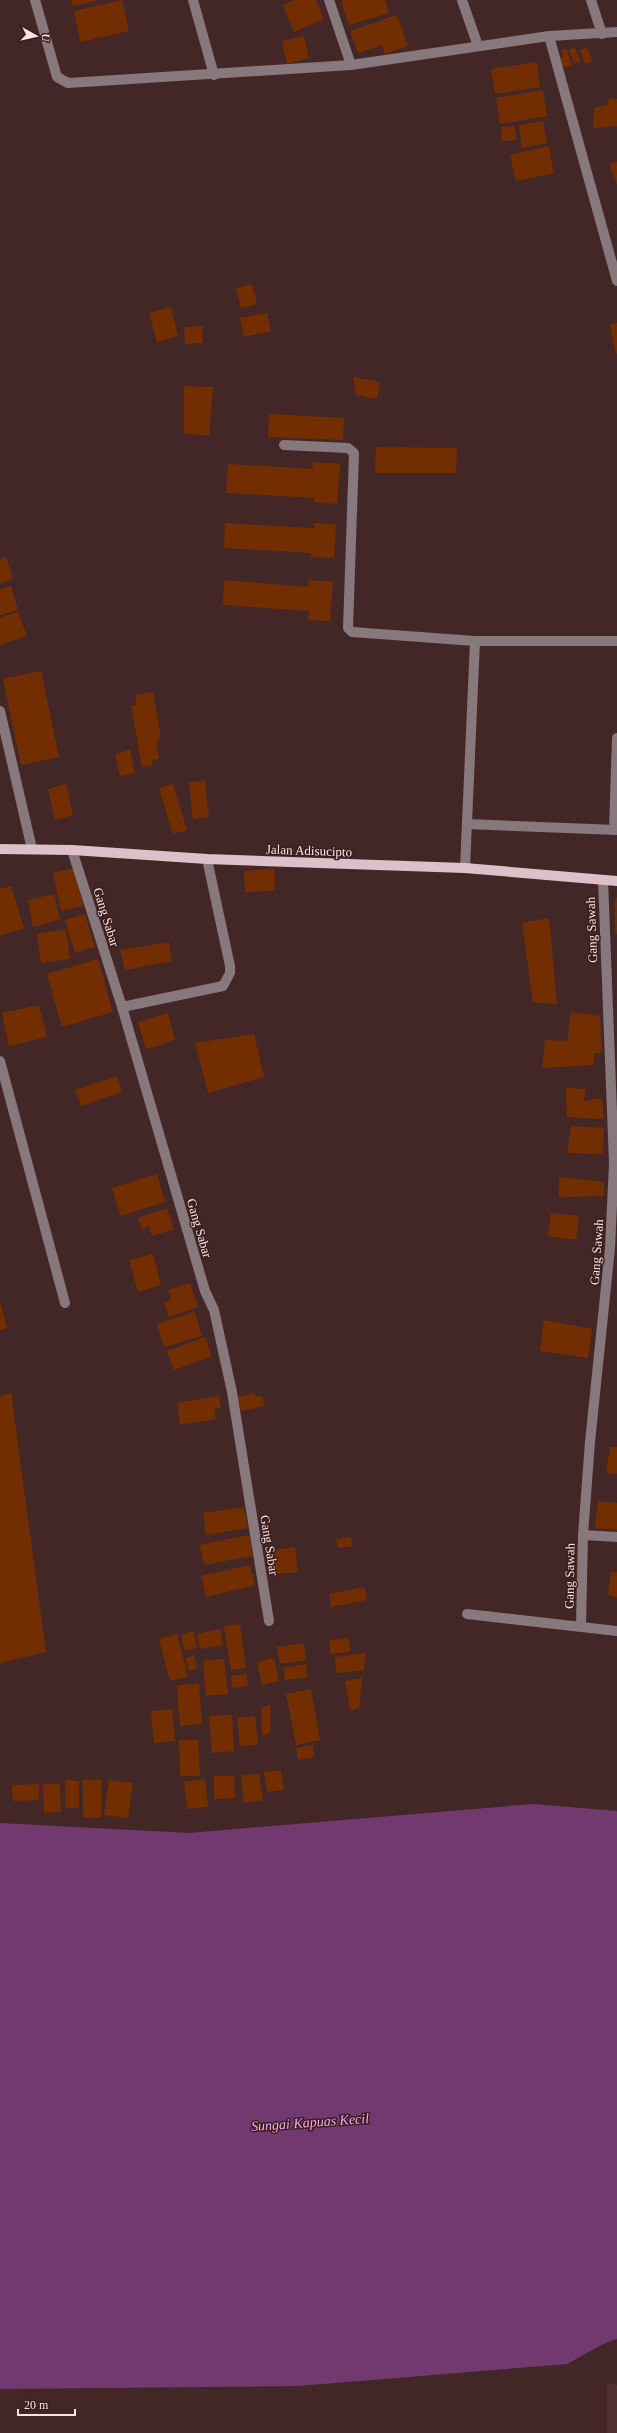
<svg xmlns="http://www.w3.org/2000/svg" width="617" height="2433" font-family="'Times New Roman',serif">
<rect width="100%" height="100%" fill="#432727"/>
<path fill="#543131" d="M607,2383L617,2385V2433H607Z"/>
<path fill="#723970" d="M533,1804L617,1811V2339L603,2344L567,2364L298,2386L0,2389V1823L189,1833Z"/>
<g fill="#732e00">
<path d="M71,0H96V1L73,6Z"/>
<path d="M122,0L129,31L80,42L74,11Z"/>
<path d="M294,0H316L324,19L294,32L283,5Z"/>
<path d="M345,0H385L389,13L349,25L341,1Z"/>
<path d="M397,15L408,46L385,54L382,45L358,53L350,31Z"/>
<path d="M304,36L309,58L287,64L282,41Z"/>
<path d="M574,47L581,61L574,64L569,50Z"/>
<path d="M587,47L592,62L585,64L580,50Z"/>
<path d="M567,49L572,66L561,68L558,58L563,57L561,50Z"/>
<path d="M537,62L540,87L495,94L491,69Z"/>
<path d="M543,90L547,116L500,124L496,98Z"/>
<path d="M609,98L617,99V126L593,128L594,108L608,105Z"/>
<path d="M543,121L547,143L522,148L519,125Z"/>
<path d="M515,126L516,140L502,141L501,127Z"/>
<path d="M549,146L554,173L516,181L510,155Z"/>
<path d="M617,162V185L609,164Z"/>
<path d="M252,284L257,304L241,308L236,288Z"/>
<path d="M171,307L178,336L157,342L149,313Z"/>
<path d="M267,313L271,331L244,337L240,318Z"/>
<path d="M617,323V354H616L610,325Z"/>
<path d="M202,326L203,343L185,344L184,327Z"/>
<path d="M353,377L380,382L377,399L356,395Z"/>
<path d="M184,386L213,387L209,436L184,433Z"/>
<path d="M269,414L344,418L343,440L268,437Z"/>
<path d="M376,447L457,448L456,473H375Z"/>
<path d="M312,462L340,464L337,504L314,502V498L226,493L228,464L313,469Z"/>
<path d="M225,523L314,528V523L336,524L334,558L311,557V553L224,548Z"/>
<path d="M6,557L13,579L0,583V559Z"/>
<path d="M224,580L308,587L309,580L333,582L330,621L308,620L309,611L223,605Z"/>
<path d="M11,586L18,610L0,615V589Z"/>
<path d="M18,612L27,636L0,645V618Z"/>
<path d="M41,671L59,757L21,765L3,679Z"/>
<path d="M153,692L161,738L156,742L159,759L152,760L153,765L142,767L131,706L137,705L135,695Z"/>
<path d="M130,750L135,773L120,776L115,754Z"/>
<path d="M205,780L209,817L193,819L189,783Z"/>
<path d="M66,784L73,815L55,820L48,789Z"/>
<path d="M173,784L187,830L173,834L159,788Z"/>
<path d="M75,868L83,906L61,911L53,873Z"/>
<path d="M274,869L275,891L245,892L244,871Z"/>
<path d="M11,886L24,928L0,936V889Z"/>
<path d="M54,894L60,920L33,927L28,900Z"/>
<path d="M615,898H617V934L615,933Z"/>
<path d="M85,914L95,947L75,953L65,920Z"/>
<path d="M549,918L557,1004L533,1003L522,923Z"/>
<path d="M66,929L70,959L41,963L37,934Z"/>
<path d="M169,942L172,961L125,970L120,950Z"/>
<path d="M98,959L113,1012L62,1027L47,974Z"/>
<path d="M39,1005L47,1037L9,1046L2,1013Z"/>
<path d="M571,1012L600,1016L602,1053H594L593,1065L542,1068L545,1040L567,1041Z"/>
<path d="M168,1013L175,1040L146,1049L138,1022Z"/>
<path d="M254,1034L264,1077L208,1093L195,1043Z"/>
<path d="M117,1076L122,1092L81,1106L75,1090Z"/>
<path d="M566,1088L586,1089L584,1101L602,1098L604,1119L567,1117Z"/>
<path d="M571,1126L604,1128L603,1154L567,1153Z"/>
<path d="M157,1174L165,1202L121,1216L112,1188Z"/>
<path d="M559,1177L604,1182V1196L559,1197Z"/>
<path d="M167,1208L174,1229L152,1236L149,1226L142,1229L138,1218Z"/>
<path d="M551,1213L579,1216L576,1240L548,1236Z"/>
<path d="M153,1254L161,1285L138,1292L129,1260Z"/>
<path d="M190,1283L198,1307L169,1317L164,1302L171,1300L168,1290Z"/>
<path d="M0,1301L7,1328L0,1330Z"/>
<path d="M195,1312L202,1336L164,1347L157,1324Z"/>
<path d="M544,1320L592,1329L588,1358L540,1351Z"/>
<path d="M205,1337L212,1356L174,1370L167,1351Z"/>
<path d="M11,1393L46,1652L0,1663V1396Z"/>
<path d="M255,1393L256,1397L262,1396L265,1406L241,1411L237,1397Z"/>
<path d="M219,1396L221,1408L214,1409L216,1419L180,1425L177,1403Z"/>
<path d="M610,1447H617V1474L606,1473Z"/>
<path d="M598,1501L617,1503V1530L595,1528Z"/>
<path d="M244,1507L248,1528L206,1535L203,1513Z"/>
<path d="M249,1535L253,1556L204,1565L200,1545Z"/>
<path d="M351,1537L352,1546L338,1548L336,1539Z"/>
<path d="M295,1547L298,1572L269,1575L266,1551Z"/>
<path d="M250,1565L255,1585L206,1597L201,1576Z"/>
<path d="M611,1572H617V1597L608,1595Z"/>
<path d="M364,1587L367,1600L331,1607L329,1594Z"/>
<path d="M240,1624L246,1668L231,1670L224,1626Z"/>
<path d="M220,1629L223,1645L200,1649L197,1634Z"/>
<path d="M194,1631L197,1648L185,1651L181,1635Z"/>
<path d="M177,1634L188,1677L170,1681L159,1639Z"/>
<path d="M349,1638L350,1652L330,1654L329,1640Z"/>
<path d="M304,1643L306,1660L280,1664L277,1647Z"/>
<path d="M366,1653L364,1670L336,1673L335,1657Z"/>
<path d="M194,1655L197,1668L189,1671L186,1658Z"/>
<path d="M274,1658L279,1681L262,1685L257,1662Z"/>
<path d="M224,1659L228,1694L206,1696L203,1661Z"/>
<path d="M306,1664L308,1677L285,1680L283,1668Z"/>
<path d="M246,1674L248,1686L232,1688L231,1676Z"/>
<path d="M362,1678L359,1708L350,1710L345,1681Z"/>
<path d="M199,1684L202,1724L180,1726L177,1685Z"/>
<path d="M311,1689L320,1740L296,1745L286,1694Z"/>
<path d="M270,1705L271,1732L262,1735L261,1708Z"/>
<path d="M172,1709L175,1741L154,1743L151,1711Z"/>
<path d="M232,1715L234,1751L212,1753L209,1716Z"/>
<path d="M255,1716L258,1745L240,1746L237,1718Z"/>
<path d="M179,1740H198L200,1776H180Z"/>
<path d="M313,1745L314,1757L298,1760L296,1748Z"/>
<path d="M281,1770L284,1790L267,1792L264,1772Z"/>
<path d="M259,1773L263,1800L244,1803L241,1776Z"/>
<path d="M214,1776H234L235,1798L214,1799Z"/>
<path d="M205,1779L208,1807L187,1809L184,1782Z"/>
<path d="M65,1780L79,1781V1808H65Z"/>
<rect x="83" y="1780" width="18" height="38"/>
<path d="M109,1780L133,1783L128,1818L104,1815Z"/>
<path d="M39,1784V1800L13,1801L12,1785Z"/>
<path d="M43,1784H60L61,1812L44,1813Z"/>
</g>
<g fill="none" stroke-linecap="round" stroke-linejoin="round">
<g stroke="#86787d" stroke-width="10">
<path d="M35,0L57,77L68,83L351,65L549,36L617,32"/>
<path d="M193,0L214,75"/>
<path d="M329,0L351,65"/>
<path d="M462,0L478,46"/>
<path d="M591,0L602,34"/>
<path d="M549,36L617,281"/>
<path d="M284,445L348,448L354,453L348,628L352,632L475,641H617"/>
<path d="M0,711L32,849"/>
<path d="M467,824L617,830"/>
<path d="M614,830L617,738"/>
<path d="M72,850L122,1007L205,1291L214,1310L232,1392L269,1621"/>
<path d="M465,868L475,641"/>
<path d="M122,1007L223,986L230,973V966L207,859"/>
<path d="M0,1061L65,1303"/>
<path d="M583,1535L617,1537"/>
<path d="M467,1614L617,1631"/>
<path d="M581,1626L583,1535L590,1442L610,1248L614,1163L603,880"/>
</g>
<path stroke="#ddc0ca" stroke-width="10" d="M0,849L72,850L207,859L465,868L617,881"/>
</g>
<g text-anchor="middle" stroke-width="3" stroke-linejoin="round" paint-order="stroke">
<g font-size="13" fill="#f7e4e3" stroke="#391e1d">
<text transform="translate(309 850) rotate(2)" y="5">Jalan Adisucipto</text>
<text transform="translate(107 917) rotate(73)" y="5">Gang Sabar</text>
<text transform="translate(591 930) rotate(-92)" y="5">Gang Sawah</text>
<text transform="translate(200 1228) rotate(74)" y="5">Gang Sabar</text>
<text transform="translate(596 1252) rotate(-86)" y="5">Gang Sawah</text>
<text transform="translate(270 1545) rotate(81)" y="5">Gang Sabar</text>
<text transform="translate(569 1576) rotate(-89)" y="5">Gang Sawah</text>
</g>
<g font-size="14" font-style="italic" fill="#faa6f6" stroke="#391e1d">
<text transform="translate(310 2122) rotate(-4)" y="5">Sungai Kapuas Kecil</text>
</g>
</g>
<g transform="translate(36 36) rotate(98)" stroke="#391e1d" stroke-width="3" paint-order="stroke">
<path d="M0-3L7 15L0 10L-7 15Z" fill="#f7e4e3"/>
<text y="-6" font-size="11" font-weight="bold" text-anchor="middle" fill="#f7e4e3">U</text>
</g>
<path d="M18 2409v6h57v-6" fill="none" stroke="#f7e4e3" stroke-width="2"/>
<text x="24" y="2409" font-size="12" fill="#f7e4e3" stroke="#391e1d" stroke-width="3" paint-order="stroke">20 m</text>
</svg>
